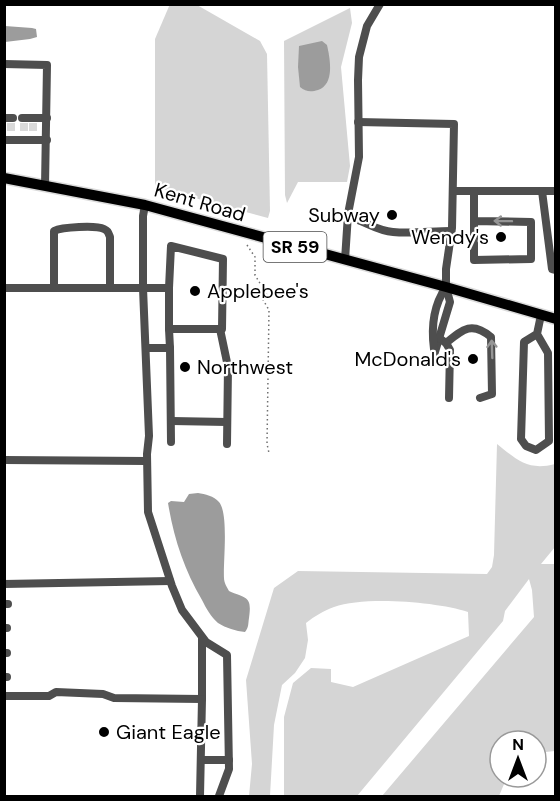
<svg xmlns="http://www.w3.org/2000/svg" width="560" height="801" font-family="'DM Sans',sans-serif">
<rect width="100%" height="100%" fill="#fff"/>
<g fill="#d5d5d5">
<path d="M170,4L197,5L260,41L267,54L270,211L268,218L158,188L155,185V39Z"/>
<path d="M350,8L352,23L341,67L350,166L347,182H298L287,203L285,195L284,41Z"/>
<path d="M497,444C517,460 528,471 555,464V547L541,564H555V751L536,753V741H500V777H507L499,796H382L534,617L532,590L529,579L505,611L503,621L357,796H284V717L293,683L311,668L331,669V682L353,687L469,636L468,612C437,602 365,596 334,607C323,611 315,616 306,623L308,640L305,658L295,673L282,685L274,725L270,796H249L252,764L246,680L274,588L298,571L487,574L492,567L494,555Z"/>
</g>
<g fill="#9c9c9c">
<path d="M5,26L32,28L36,29L37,37L30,39L5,42Z"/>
<path d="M322,41L327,45C330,59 335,84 318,90C311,92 306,92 300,87L298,67L299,46Z"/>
<path d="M198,493C205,494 214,496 219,502C229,514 223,562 224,578C224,583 227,587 229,591C247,599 252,596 249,618C248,624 249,627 245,632C236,631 226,628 218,623C211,617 206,608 202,600C184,569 174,539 168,503L171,501L184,502L189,494Z"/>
</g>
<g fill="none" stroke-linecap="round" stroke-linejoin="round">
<g stroke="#d9d9d9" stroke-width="8" stroke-dasharray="8 4" stroke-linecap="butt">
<path d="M11,123V131"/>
<path d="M24,123V132"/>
<path d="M33,123V131"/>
</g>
<defs>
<path id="major" d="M4,178L145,205L446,287L556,319"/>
</defs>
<use href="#major" stroke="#dbdbdb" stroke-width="13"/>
<path stroke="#707070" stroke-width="1.5" stroke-dasharray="1.5 3" stroke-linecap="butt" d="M247,245L255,257V275L267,295L262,298L269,310L267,444L269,453"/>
<g stroke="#4e4e4e" stroke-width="8">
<path d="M4,64L47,65L45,186"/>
<path d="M4,118H13"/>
<path d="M22,118H47"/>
<path d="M358,122L454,124L452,228L446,269V287L450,302L434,355"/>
<path d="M4,140H47"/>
<path d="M453,191H556"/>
<path d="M474,191V260L531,259V222L475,221"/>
<path d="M542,191L552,269L556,270"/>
<path d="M145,205L143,216V288L149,436L147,454L148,512L172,586L182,610L206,642L227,655L229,769L219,796"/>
<path d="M348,217C364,220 376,231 393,232C412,234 432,231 451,231"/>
<path d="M345,260L348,214L359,157L358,80L359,57L367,26L380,4"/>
<path d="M4,288H169V329H222L223,259L171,246L169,288"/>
<path d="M54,288V231C62,227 96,225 104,229C108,231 108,232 110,237V288"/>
<path d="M220,329L228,367L227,444"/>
<path d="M537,334L548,353L549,441L536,450L526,446L521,439L524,342L537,334L541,315"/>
<path d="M439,338L446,343C463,329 472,321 491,337L492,394L480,398"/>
<path d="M446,343L450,350L449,398"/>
<path d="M147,348H170L169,329"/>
<path d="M170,348L171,442"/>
<path d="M434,349C431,327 433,306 446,287"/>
<path d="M172,421L227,422"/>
<path d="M4,460L147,461"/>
<path d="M4,584L170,581"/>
<path d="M4,604H8"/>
<path d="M4,628H7"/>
<path d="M4,653H7"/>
<path d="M4,677H7"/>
<path d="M4,696H49L56,692L103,694L114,698L202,699V638"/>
<path d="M201,760H229"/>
<path d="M200,796L202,699"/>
</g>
<use href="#major" stroke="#000" stroke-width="10"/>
</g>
<defs><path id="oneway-shaft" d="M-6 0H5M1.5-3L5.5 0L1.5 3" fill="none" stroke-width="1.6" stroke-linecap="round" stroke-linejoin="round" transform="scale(1.5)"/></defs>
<g stroke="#959595">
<use href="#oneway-shaft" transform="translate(503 221) rotate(-179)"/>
<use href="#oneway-shaft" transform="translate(492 349) rotate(-92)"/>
</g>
<g fill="#000" stroke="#fff" stroke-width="2">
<circle cx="392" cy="215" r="6"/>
<circle cx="501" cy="237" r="6"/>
<circle cx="195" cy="291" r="6"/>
<circle cx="473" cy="359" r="6"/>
<circle cx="185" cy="367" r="6"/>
<circle cx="104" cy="732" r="6"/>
</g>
<g text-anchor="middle" stroke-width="4.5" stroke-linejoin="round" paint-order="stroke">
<rect fill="#fff" stroke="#4c4c4c" stroke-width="1.5" x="263.5" y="232" width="63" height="30" rx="4.5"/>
<g font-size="18" font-weight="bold" fill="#000">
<text x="295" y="253">SR 59</text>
</g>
<g font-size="20" fill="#000" stroke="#fff">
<text transform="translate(200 202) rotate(16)" y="7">Kent Road</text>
</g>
<g font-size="20" fill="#000" stroke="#fff" text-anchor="end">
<text x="380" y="222">Subway</text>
<text x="489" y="244">Wendy's</text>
<text x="207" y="298" text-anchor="start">Applebee's</text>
<text x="461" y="366">McDonald's</text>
<text x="197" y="374" text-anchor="start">Northwest</text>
<text x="116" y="739" text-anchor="start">Giant Eagle</text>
</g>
</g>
<rect width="560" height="801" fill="none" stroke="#000000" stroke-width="12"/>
<g transform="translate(518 759)"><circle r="28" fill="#ffffff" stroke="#999999" stroke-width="1.5"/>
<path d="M0-4.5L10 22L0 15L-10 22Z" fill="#000000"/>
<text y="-9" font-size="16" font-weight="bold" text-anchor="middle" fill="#000000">N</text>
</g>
</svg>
